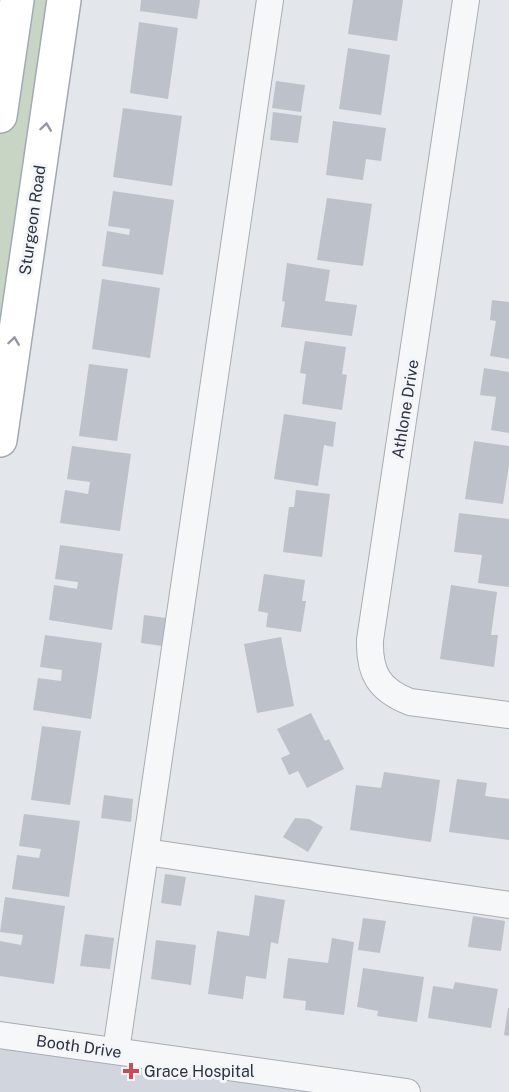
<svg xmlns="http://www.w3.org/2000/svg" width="509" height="1092" font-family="'Public Sans',sans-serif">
<rect width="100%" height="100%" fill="#e3e6eb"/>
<path fill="#d1d5dd" d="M0,1035L407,1092H0Z"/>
<path fill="#c8d4c4" d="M0,0H64L0,440Z"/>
<g fill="#bdc1ca">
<path d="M141,0H200L197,19L140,11Z"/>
<path d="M353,0H403L397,41L348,34Z"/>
<path d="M139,22L178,28L168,99L130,93Z"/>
<path d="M348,48L390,55L381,115L339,109Z"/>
<path d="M276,81L305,85L301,112L272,108Z"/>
<path d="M123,108L182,116L172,186L113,177Z"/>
<path d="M273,112L302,116L298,143L270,140Z"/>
<path d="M333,121L386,128L381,161L366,159L363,180L326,175Z"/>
<path d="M113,191L174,200L163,275L102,266L107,231L129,235L130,229L108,226Z"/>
<path d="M327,198L372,204L363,266L317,260Z"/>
<path d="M287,263L330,270L325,301L357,305L352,336L281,327L285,302L282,301Z"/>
<path d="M102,279L160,288L150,358L92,349Z"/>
<path d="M492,300L509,302V359L490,356L496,321L490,320Z"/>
<path d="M305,341L346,347L342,374L347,375L342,410L302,404L306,374L300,373Z"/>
<path d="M89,364L128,369L117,441L79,436Z"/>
<path d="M484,368L509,372V433L491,430L496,397L480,395Z"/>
<path d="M284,414L336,422L333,447L324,445L318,486L274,479Z"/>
<path d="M474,441L509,446V465L503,504L465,499Z"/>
<path d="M72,446L131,454L120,531L60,523L65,490L88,494L90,482L67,479Z"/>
<path d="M296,490L330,494L322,557L283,552L289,507H294Z"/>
<path d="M459,513L509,519V587L478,583L482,555L454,552Z"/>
<path d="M60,545L123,554L112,630L49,620L54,585L77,589L78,582L55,579Z"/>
<path d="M264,574L305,580L302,601H306L301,632L266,627L268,613L258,611Z"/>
<path d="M451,585L497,592L491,635H498L494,667L440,659Z"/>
<path d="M144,615L166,618L163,646L141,643Z"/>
<path d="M45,635L102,643L91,719L33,710L38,678L61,681L62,670L40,667Z"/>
<path d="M281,637L294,706L257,713L244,644Z"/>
<path d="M311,713L325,741L329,739L344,769L307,788L298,771L289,775L281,758L290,754L277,729Z"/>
<path d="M42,726L81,731L70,805L31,800Z"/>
<path d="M384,772L440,780L431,842L350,830L356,785L381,788Z"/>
<path d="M457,779L487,783L485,796L509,799V840L449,832Z"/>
<path d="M104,795L133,799L131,822L101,818Z"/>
<path d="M24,814L80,821L69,897L12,889L17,855L39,858L41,849L19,846Z"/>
<path d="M295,818L309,819L323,827L308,852L283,837Z"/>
<path d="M165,874L186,877L181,906L161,903Z"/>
<path d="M255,895L285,900L278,944L271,942L266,979L246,976L243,999L208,994L217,931L249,936Z"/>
<path d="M5,897L65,906L54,984L0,976V941L21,945L23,935L0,932Z"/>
<path d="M473,916L505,921L501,951L468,947Z"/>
<path d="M363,918L386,921L380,953L358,950Z"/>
<path d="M85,934L114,938L110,969L80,966Z"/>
<path d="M332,938L354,942L344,1015L305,1010L306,1001L283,998L288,958L328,963Z"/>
<path d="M156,940L196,945L191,985L151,979Z"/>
<path d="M363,968L424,977L417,1022L377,1016L378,1011L357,1007Z"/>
<path d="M455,982L498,989L491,1028L428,1018L433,986L453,989Z"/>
<path d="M508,1008H509V1036L504,1035Z"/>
</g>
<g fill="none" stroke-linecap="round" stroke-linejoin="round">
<defs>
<g id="minor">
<path d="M466,0L370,640C369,673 379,690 410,702L509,715"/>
<path d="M146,852L509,905"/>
<path d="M0,1035L407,1092"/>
<path d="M116,1051L270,0"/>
</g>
<g id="major">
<path d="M0,116L17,0"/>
<path d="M0,440L64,0"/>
</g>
</defs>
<use href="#minor" stroke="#a8acb5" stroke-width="28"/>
<use href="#major" stroke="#a2a9b6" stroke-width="36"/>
<use href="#minor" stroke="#f6f7f9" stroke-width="26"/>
<use href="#major" stroke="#fff" stroke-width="33"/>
</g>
<defs><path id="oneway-chevron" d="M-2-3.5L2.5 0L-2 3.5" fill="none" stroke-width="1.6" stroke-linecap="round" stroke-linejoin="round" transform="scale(1.5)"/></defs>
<g stroke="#9598a1">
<use href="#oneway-chevron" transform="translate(46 127) rotate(-82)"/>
<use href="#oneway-chevron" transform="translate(14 341) rotate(-82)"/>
</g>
<path fill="#cc4b59" stroke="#f3f5f8" stroke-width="2" d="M128 1062h6v6h6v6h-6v6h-6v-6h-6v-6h6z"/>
<g text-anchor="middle" stroke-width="6" stroke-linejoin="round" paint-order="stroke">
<g font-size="16" fill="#2b3243" stroke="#f3f5f8">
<text transform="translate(32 220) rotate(-82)" y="6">Sturgeon Road</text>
<text transform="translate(405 409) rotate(-81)" y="6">Athlone Drive</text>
<text transform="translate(79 1046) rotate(8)" y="6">Booth Drive</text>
</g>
<g font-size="16" fill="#2b3243" stroke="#f3f5f8" text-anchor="start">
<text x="144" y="1077">Grace Hospital</text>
</g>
</g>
</svg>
